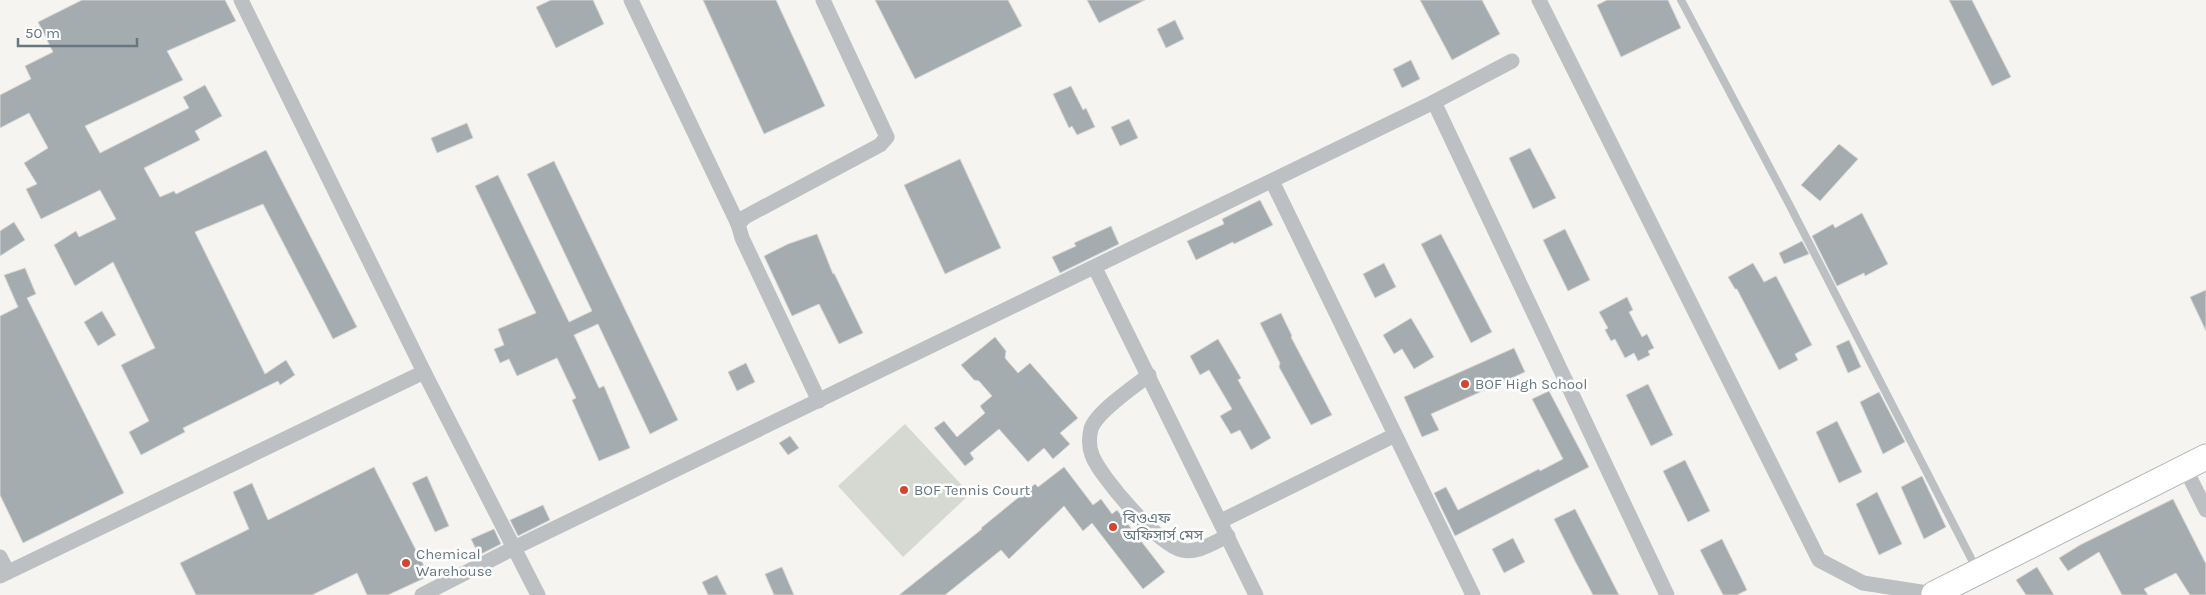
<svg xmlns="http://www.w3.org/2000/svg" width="2206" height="595" font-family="Karla,'Noto Sans Bengali',sans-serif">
<rect width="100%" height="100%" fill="#f5f4f1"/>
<path fill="#d5d9d1" d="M905,424L970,494L903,557L838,486Z"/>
<g fill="#a4acb0" stroke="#d6d6d4">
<path d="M82,0H225L236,21L167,51L183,80L85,126L100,153L189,108L183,97L205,85L222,116L195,131L200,140L144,168L160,197L174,191L176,194L266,150L357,327L333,339L263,204L195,232L265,374L286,360L295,375L280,385L278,381L183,428L185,432L141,455L129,432L149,421L121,365L155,348L113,262L75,286L54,245L76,231L79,237L116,219L100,190L41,219L26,189L37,184L24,163L48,148L29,113L0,128V95L31,79L25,66L53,52L38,22Z"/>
<path d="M551,0H593L604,24L556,48L536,7Z"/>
<path d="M703,0H776L825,106L764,134Z"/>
<path d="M875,0H1008L1022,26L915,79Z"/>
<path d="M1087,0H1145L1099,23Z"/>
<path d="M1420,0H1482L1500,34L1452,60Z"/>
<path d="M1607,0H1668L1681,28L1621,57L1597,5Z"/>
<path d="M1949,0H1972L2011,77L1992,86Z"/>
<path d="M1175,20L1184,39L1166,48L1157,29Z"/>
<path d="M1411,60L1420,79L1402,88L1393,69Z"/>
<path d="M1071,86L1083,110L1086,108L1095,127L1077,135L1072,126L1069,128L1053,94Z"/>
<path d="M1129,119L1138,138L1120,146L1111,127Z"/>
<path d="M467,123L473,138L437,153L431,138Z"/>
<path d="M1839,144L1858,159L1820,201L1801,185Z"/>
<path d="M1530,148L1556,198L1533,209L1509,158Z"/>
<path d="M960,159L1001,248L945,274L904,185Z"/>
<path d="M554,161L678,420L650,434L598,324L574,335L599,388L604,386L630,448L599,461L572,400L576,398L557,358L517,376L509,359L500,363L494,349L504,345L498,329L536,313L475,186L498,175L569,322L592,311L527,174Z"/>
<path d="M1260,200L1273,225L1234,244L1233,242L1196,260L1187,241L1224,224L1222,219Z"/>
<path d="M1862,213L1888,264L1865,276L1864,273L1837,286L1812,236L1833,224L1835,228Z"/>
<path d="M14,222L25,240L0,256V231Z"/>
<path d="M1111,226L1119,244L1060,273L1052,257L1076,246L1074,243Z"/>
<path d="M1565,229L1590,280L1568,291L1543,240Z"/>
<path d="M817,234L833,274L834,273L863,333L839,344L819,304L792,316L764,256L788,244Z"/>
<path d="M1441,234L1492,332L1471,343L1421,244Z"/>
<path d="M1802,241L1809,254L1784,264L1779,253Z"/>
<path d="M1384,263L1396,287L1375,298L1363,274Z"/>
<path d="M1753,263L1764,282L1776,276L1812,345L1795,354L1798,360L1779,370L1737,289H1735L1728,277Z"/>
<path d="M25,268L36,294L27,298L124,493L23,543L0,495V316L18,307L4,275Z"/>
<path d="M2206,290V331L2190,297Z"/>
<path d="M1627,297L1633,310L1629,312L1642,337L1647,334L1654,348L1648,351L1650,355L1638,361L1634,353L1625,358L1615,339L1611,341L1605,330L1608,328L1599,312Z"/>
<path d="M102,311L116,335L98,346L84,322Z"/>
<path d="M1281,313L1292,336L1291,337L1332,415L1311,425L1279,367L1280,363L1260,323Z"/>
<path d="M1411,318L1434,357L1414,369L1402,349L1394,354L1383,335Z"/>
<path d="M995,337L1006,351L1005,358L1018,373L1030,363L1078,418L1060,433L1070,444L1053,459L1044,448L1028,462L999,429L970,453L974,459L965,466L934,428L944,421L957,437L985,413L980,406L992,396L979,381L974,380L961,365Z"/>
<path d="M1218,339L1241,378L1238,380L1271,438L1251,450L1240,430L1231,434L1220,416L1232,409L1209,370L1200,375L1190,356Z"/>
<path d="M1849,340L1861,367L1848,373L1836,346Z"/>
<path d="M1514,348L1525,372L1431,414L1439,430L1422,437L1404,397Z"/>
<path d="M746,363L755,382L737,391L728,372Z"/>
<path d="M1648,384L1673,435L1651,446L1626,395Z"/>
<path d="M1549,391L1589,467L1455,536L1434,493L1446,487L1458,510L1539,469L1540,471L1563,459L1532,399Z"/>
<path d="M1879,392L1905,442L1883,454L1860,402Z"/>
<path d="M1837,421L1862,472L1839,483L1816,432Z"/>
<path d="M790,436L799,448L788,455L779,443Z"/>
<path d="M1685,460L1710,511L1688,522L1663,471Z"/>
<path d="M374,467L429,576L388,595H367L357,573L312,595H196L180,563L249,529L233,492L252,483L268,520Z"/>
<path d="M1064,467L1093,505L1101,499L1112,514L1117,510L1165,572L1143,589L1092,523L1083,531L1064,506L1009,559L1001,550L945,595H899L982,529L981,528L1035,484L1038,487Z"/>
<path d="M427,476L449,526L435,532L412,483Z"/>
<path d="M1922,476L1946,527L1924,539L1901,487Z"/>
<path d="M1877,492L1902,544L1879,555L1856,504Z"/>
<path d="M2173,499L2206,564V595H2190L2176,573L2144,589L2148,595H2122L2099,552L2068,571L2059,558L2080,545Z"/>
<path d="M543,505L550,520L518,536L510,520Z"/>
<path d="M1575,509L1595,548L1619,595H1593L1575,561L1554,519Z"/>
<path d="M494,529L501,544L479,555L471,539Z"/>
<path d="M1513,538L1525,562L1504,573L1492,549Z"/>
<path d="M1722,539L1747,590L1737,595H1723L1700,550Z"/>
<path d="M782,567L794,595H774L765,574Z"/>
<path d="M2037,567L2054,595H2026L2016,580Z"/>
<path d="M717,575L727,595H708L702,582Z"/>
</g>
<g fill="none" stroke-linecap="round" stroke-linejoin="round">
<defs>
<path id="primary" d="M1934,594L2206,457"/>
</defs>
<use href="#primary" stroke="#adb3b6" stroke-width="27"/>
<path stroke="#bcc0c3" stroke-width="8" d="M1681,0L1789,204L1976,568"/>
<g stroke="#bcc0c3" stroke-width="15">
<path d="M241,0L424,372L538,595"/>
<path d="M631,0L738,224"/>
<path d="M1539,0L1819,560L1863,583L1934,594"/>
<path d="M1434,102L1667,595"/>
<path d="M1272,181L1473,595"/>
<path d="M1095,268L1256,595"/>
<path d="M1149,375C1135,386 1096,412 1091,429C1089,437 1089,447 1092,455C1100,477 1159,545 1182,550C1197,554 1214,542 1228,536"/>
<path d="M819,401L742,238L738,224L745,217L880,145L887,137L823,0"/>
<path d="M2185,468L2206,510"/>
<path d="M1221,521L1395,435"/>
<path d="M0,557L8,572"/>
<path d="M0,576L424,372"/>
<path d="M422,595L514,548L1434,102L1512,61"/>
</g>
<use href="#primary" stroke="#fff" stroke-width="25"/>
</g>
<g fill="#d34533" stroke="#fff" stroke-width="2">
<circle cx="1465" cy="384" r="5"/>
<circle cx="904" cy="490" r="5"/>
<circle cx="1113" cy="527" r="5"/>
<circle cx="406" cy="563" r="5"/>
</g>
<g text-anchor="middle" stroke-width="5" stroke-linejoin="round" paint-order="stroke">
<g font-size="15" fill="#667780" stroke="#fff" text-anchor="start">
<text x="1475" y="389">BOF High School</text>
<text x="914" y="495">BOF Tennis Court</text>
<text x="1123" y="523">বিওএফ<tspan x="1123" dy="17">অফিসার্স মেস</tspan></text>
<text x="416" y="559">Chemical<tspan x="416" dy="17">Warehouse</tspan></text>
</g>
</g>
<path d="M18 38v8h119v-8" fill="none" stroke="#667780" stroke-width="2.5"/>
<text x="25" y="38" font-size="15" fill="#667780" stroke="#ffffff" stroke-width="4" paint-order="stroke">50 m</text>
</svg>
